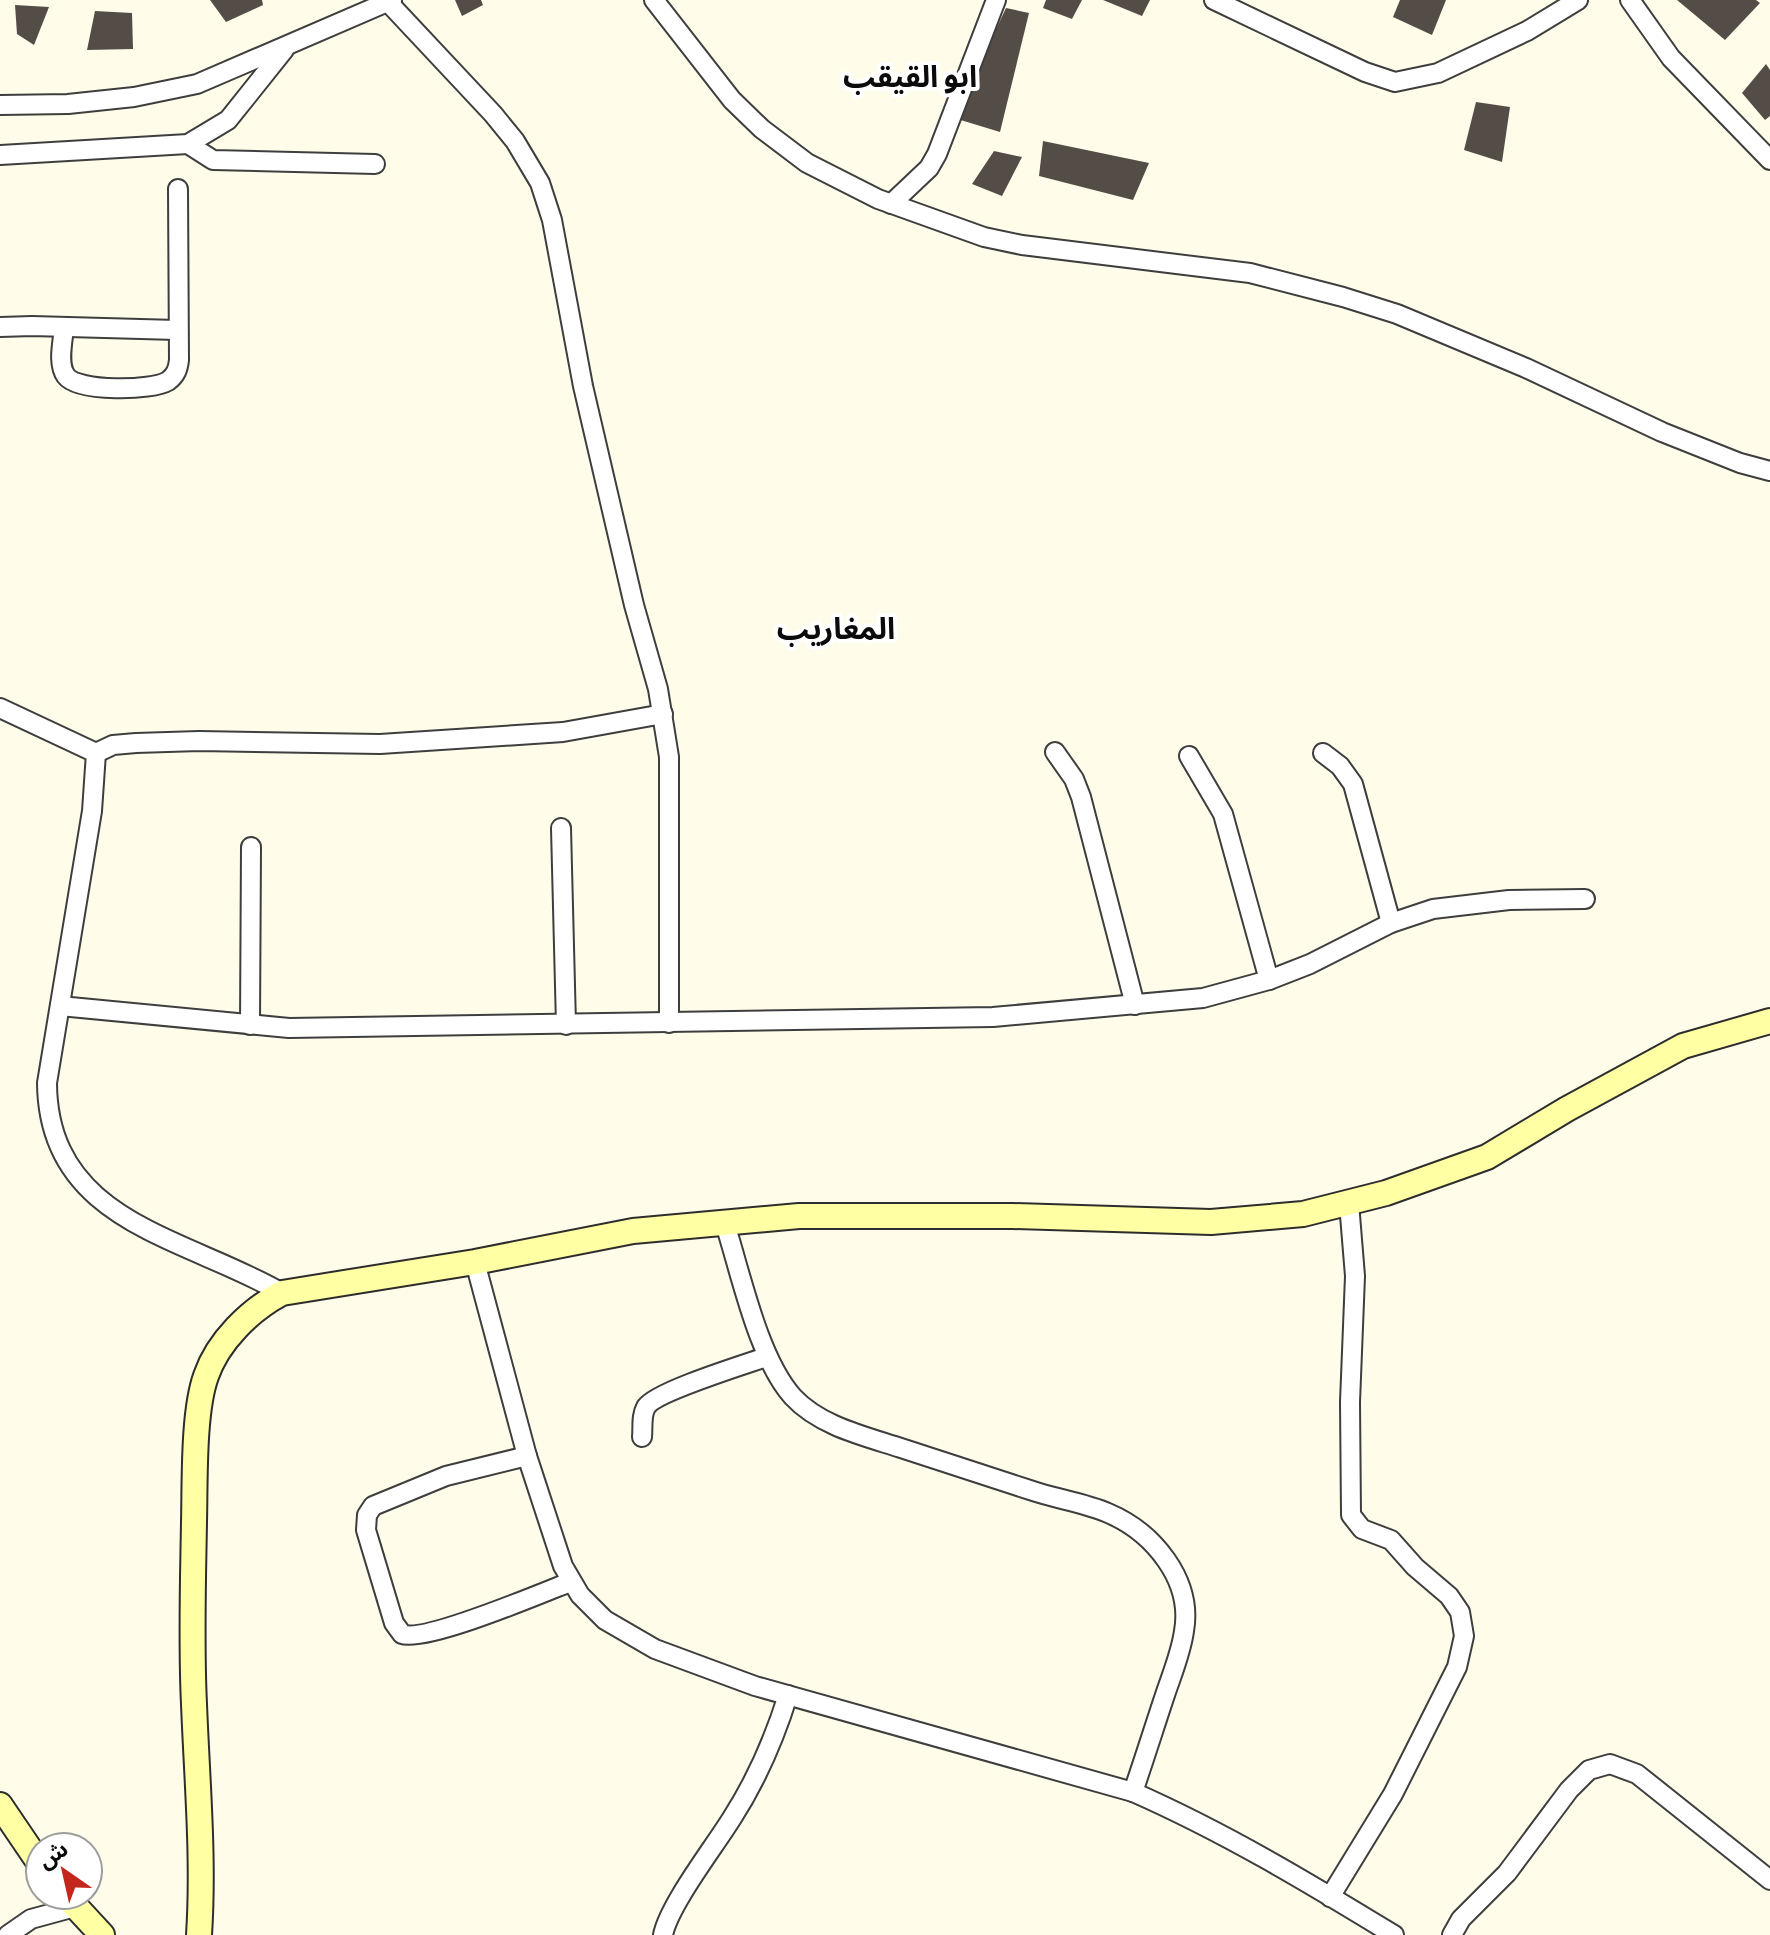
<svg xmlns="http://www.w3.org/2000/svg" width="1770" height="1935" font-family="Bitter,'Noto Sans Arabic',serif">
<rect width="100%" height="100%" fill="#fffde9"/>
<g fill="#544d47">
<path d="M210,0H262L263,5L226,22Z"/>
<path d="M455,0H481L483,5L462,16Z"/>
<path d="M1046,0H1082L1072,19L1043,8Z"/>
<path d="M1103,0H1150L1142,16Z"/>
<path d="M1400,0H1446L1432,35L1393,17Z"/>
<path d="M1677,0H1756L1760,3L1725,40Z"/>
<path d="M15,5L49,7L34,45L17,34Z"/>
<path d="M1006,8L1029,13L1000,132L954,118Z"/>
<path d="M95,11L132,13L133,49L87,50Z"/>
<path d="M1766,64L1770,70V116L1765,120L1742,93Z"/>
<path d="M1476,102L1510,107L1502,162L1464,150Z"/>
<path d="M1043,141L1149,163L1133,200L1039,176Z"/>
<path d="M994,151L1022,157L1002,196L972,184Z"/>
</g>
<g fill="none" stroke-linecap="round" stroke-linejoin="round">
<defs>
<g id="street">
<path d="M654,0L732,100L762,129L807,163L878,199L984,237L1022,245L1250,273L1343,297L1397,314L1526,368L1662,432L1740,463L1770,471"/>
<path d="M1214,0L1365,72L1395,82L1438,73L1527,31L1578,0"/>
<path d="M1630,0L1671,58L1770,160"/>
<path d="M388,2L493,114L515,141L540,183L552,220L583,386L634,605L658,689L669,757V1023"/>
<path d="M0,105L68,104L134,97L197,84L392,0"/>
<path d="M188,144L213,160L375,164"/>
<path d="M0,155L188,144L228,120L284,50"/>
<path d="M891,204L929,168L937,154L996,0"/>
<path d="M0,327L32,326L177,330"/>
<path d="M64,327C63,341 57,364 66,376C78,392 152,391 168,381C176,375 178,369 179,360L178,189"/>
<path d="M0,708L96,753L92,811L47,1083C48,1223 186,1237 282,1293"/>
<path d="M1055,752L1074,779L1081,797L1135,1005"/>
<path d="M96,753L113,745L136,743L199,741L380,744L563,732L663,714"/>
<path d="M1323,753L1340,766L1353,784L1391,923"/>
<path d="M1189,756L1223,814L1269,980"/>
<path d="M561,828L566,1025"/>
<path d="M60,1006L289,1028L993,1017L1203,998L1269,980L1310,964L1391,923L1433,909L1509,900L1585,899"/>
<path d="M250,1025L251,847"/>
<path d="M725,1224C741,1274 758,1358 793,1397C820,1426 864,1436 901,1448C945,1462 989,1477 1033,1491C1057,1499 1085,1503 1108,1513C1153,1532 1193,1580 1184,1631C1181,1653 1172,1674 1165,1695C1154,1728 1144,1760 1133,1792"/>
<path d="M475,1262L527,1456L563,1566L580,1595L605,1620L655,1649L755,1686L1133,1792C1224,1832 1309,1883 1394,1935"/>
<path d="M642,1437C643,1427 641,1416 646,1407C655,1392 746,1364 766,1357"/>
<path d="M527,1456L446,1476L373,1506L367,1515L366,1530L394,1623L402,1634C424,1643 542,1593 570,1582"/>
<path d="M1330,1897L1393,1794L1457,1667L1464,1636L1460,1612L1449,1596L1415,1567L1391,1540L1362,1529L1351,1515L1350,1402L1355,1276L1349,1203"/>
<path d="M8,1935L31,1919L75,1907"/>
<path d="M663,1935C669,1905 714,1847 732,1818C757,1779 774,1740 788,1695"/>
<path d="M1452,1935L1461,1919L1507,1873L1569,1790L1589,1770L1610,1764L1637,1774L1770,1880"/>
</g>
<g id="secondary">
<path d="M0,1805L40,1864"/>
<path d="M65,1895L102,1935"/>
<path d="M199,1935C204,1858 197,1781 194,1704C191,1643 193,1582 194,1522C195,1482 193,1412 206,1376C218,1341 250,1310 282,1293L475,1262L633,1231L799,1216H1013L1211,1222L1303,1214L1386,1193L1487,1157L1567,1109L1683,1046L1770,1021"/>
</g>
</defs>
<use href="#street" stroke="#3e3e3e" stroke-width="22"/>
<use href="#secondary" stroke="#2d2d2d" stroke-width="28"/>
<use href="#street" stroke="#fff" stroke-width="18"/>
<use href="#secondary" stroke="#ffffa4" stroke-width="24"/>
</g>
<g text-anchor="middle" stroke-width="8" stroke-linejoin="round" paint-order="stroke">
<g font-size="30" font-weight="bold" fill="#0b0b0b" stroke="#fff">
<text x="910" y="87">ابو القيقب</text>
<text x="836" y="639">المغاريب</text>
</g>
</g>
<g transform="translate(64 1871) rotate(326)"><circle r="38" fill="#ffffff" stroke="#9d9d9d" stroke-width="2"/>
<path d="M0-6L14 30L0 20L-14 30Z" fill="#c3261b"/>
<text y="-12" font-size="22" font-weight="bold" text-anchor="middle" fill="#0b0b0b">ش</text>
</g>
</svg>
